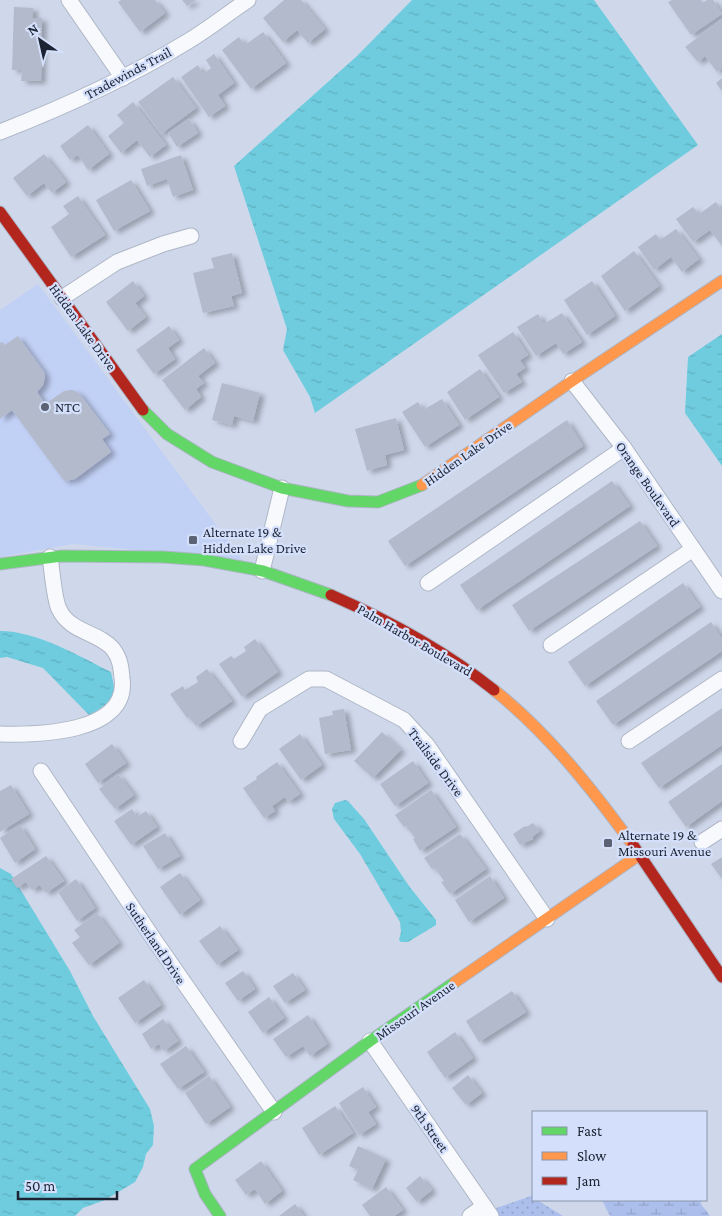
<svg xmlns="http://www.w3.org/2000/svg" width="722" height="1216" font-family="'Crimson Pro',serif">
<defs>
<pattern id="wetland-marsh" width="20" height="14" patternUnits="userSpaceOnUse" patternTransform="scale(1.25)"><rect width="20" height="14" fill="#abbeec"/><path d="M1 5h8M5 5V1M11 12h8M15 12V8" fill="none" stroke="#93a3cb"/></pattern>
<pattern id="park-dots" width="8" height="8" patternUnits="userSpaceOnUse" patternTransform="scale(1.25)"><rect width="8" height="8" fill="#abbeec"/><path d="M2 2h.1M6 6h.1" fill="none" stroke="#93a3cb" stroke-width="1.8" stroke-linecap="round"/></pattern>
<pattern id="water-ripples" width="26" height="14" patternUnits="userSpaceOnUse" patternTransform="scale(1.25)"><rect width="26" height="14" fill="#6eccde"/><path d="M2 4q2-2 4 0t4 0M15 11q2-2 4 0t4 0" fill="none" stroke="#5fafbf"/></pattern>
<filter id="shadow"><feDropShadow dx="5" dy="3" stdDeviation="2.5" flood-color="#0004"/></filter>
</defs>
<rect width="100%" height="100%" fill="#cfd8eb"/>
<path fill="#c1d0f5" d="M38,284L242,560L73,544L0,557V310Z"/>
<path fill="url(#wetland-marsh)" d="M602,1200H701V1204L710,1216H610Z"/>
<path fill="url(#park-dots)" d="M531,1196L533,1197V1200H537L563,1216H479L485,1212Z"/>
<g fill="url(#water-ripples)">
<path d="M412,0H594L698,145L315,413L310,397L283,350L287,329L234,166L357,56Z"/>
<path d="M722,334V466L685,413L688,357Z"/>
<path d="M0,631C37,631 79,656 111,672C112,678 115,687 114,693C112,702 97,711 89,715L43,668L7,657L0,658Z"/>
<path d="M345,800L348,801L364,819L409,886L436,920V925L408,942H401L399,940L401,932L400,922L360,854L334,819L332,809L335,803Z"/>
<path d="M0,868L11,874L70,971L93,1016L150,1109L154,1126L153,1145L146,1154L143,1167L135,1182L105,1200L83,1208L75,1216H0Z"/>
</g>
<g fill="#b2bacb" filter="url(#shadow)">
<path d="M121,0H155L165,13L140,32L118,2Z"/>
<path d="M182,0H196L187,6Z"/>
<path d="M284,0H301L325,29L308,43L297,30L283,42L263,18Z"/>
<path d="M672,0H701L703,3L707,0H713L722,14L691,35L668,2Z"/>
<path d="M14,7L33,8V18H42L41,81H21L22,70H12Z"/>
<path d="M722,19V68L717,72L705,56L698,62L685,47Z"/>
<path d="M263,32L286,63L251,89L222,50L239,37L245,45Z"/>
<path d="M214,54L234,83L218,95L225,106L209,117L181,77L198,65L203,74L211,68L206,60Z"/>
<path d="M173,77L196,108L161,134L138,102Z"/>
<path d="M722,78V91L716,83Z"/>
<path d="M133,102L166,145L150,157L137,140L121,153L108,136L124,123L117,115Z"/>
<path d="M189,119L198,133L177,147L168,133Z"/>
<path d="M88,125L109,154L88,170L78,155L70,160L60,146Z"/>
<path d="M44,154L66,182L52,193L44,183L27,196L13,178Z"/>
<path d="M181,155L193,190L173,197L167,179L147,186L141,169Z"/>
<path d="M131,180L150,211L114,231L96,200Z"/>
<path d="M78,196L105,235L71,257L51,227L69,214L63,206Z"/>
<path d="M716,202L722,211V246L710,230L693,242L676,219L693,207L699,214Z"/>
<path d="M676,229L699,259L682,272L671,257L654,270L638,247L656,234L660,240Z"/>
<path d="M634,251L659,286L625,311L601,276Z"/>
<path d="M232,253L242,293L231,296L234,306L203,313L193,273L214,268L211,258Z"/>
<path d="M133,281L144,296L135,303L146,317L128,331L106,302Z"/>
<path d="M592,281L615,316L587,335L564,300Z"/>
<path d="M562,313L582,342L563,354L556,343L536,356L517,327L538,314L544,324Z"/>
<path d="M169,326L179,340L168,348L175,359L154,374L136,350Z"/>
<path d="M513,332L528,355L520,360L525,368L516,374L522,382L504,393L478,355Z"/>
<path d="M18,336L44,372L45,377L43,385L37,392L45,404L64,391L72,390L79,393L110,434L102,439L111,452L75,479L65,481L62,478L12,410L0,419V343L2,342L5,345Z"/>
<path d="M204,348L215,363L198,376L204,383L196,389L201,397L185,410L162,380Z"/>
<path d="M480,369L499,397L465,420L447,392Z"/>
<path d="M222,383L260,393L253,421L234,416L232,425L212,420Z"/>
<path d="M442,399L459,425L425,447L402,412L418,402L423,410Z"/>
<path d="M396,418L404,450L385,455L387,465L367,471L355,429Z"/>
<path d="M567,420L583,446L405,566L388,541Z"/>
<path d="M612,481L630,506L477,610L460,585Z"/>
<path d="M640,521L657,546L529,631L512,605Z"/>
<path d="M683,583L700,607L585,686L568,662Z"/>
<path d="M711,622L722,639V651L613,725L596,701Z"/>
<path d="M255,639L278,672L242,697L219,664L231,656L234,659L246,651L244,647Z"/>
<path d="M207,669L232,701L196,726L189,717L187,718L170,694L183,686L185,690L198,682L196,677Z"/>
<path d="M722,708V745L659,788L641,763Z"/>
<path d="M344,709L351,750L325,754L319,718L333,715L332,711Z"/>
<path d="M382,732L401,750L373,778L354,761Z"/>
<path d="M300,734L322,765L301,780L279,749Z"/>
<path d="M112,744L126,763L98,783L85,764Z"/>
<path d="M413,761L428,783L395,806L380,784Z"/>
<path d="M277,762L300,794L288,802L285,797L272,806L275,811L264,818L243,788L257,779L256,777Z"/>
<path d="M722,764V801L686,827L668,802Z"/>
<path d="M118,774L134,795L115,809L99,789Z"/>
<path d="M11,785L29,814L0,832V791Z"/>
<path d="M431,790L456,827L420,851L413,839L415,838L406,826L404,827L395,815Z"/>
<path d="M132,809L137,817L146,811L157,827L131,845L114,821Z"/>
<path d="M533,823L540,831L532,837L533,839L520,845L513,834L525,826L526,827Z"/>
<path d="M20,825L35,849L15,863L0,838Z"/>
<path d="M165,833L180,856L158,869L143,846Z"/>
<path d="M460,834L486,869L450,894L441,882L444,881L435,868L432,869L424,858Z"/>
<path d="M46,856L64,881L46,893L40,885L32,890L26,882L17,888L11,879Z"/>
<path d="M722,857V879L711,864Z"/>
<path d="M180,873L200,900L180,915L160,887Z"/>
<path d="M490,876L504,898L469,922L455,900Z"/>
<path d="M76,879L95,908L77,921L58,892Z"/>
<path d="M97,913L119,943L89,965L72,943L80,937L74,930Z"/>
<path d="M220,926L238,950L217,965L199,941Z"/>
<path d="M243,971L255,989L238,1001L225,983Z"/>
<path d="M293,973L305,990L285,1003L273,986Z"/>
<path d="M144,980L161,1005L135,1023L118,998Z"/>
<path d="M512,991L526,1012L479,1042L466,1021Z"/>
<path d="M269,997L284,1018L263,1033L248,1012Z"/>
<path d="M308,1015L327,1044L310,1056L303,1046L286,1057L273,1039Z"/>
<path d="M163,1019L178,1041L164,1051L159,1044L151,1049L142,1034Z"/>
<path d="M455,1032L473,1058L445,1078L427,1052Z"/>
<path d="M186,1046L204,1072L178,1089L160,1064Z"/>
<path d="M468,1075L482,1093L466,1105L452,1088Z"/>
<path d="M209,1076L230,1107L206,1124L185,1093Z"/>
<path d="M363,1087L376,1107L368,1112L376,1124L359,1135L339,1103Z"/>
<path d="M335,1106L353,1133L319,1155L302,1128Z"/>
<path d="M358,1146L386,1159L372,1189L353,1180L358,1170L349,1166Z"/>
<path d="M261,1161L282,1191L265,1204L255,1189L246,1195L235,1180Z"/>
<path d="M420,1176L432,1190L417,1202L406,1188Z"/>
<path d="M386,1187L403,1210L394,1216H370L362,1205Z"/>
<path d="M295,1204L304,1216H279Z"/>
</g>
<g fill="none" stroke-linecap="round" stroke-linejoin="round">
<defs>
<g id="street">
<path d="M69,0L123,78"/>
<path d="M0,132C64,107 126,79 185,43C207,30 227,14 248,0"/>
<path d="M62,298L117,262L163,244L191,236"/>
<path d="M572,381L624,448L722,591"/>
<path d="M262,571L282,488"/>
<path d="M428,583L624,448"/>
<path d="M551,645L693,549"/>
<path d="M0,734C36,735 130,734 122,678C121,667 120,658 113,649C99,632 70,633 59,609C54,599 52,569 50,557"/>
<path d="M241,741L260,709L309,679H326L404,720L427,745L547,919"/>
<path d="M629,741L722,679"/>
<path d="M41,771L155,941L274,1112"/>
<path d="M702,842L722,829"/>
<path d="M370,1041L491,1216"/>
<path d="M470,1216L484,1206"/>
</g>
<g id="fast">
<path d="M143,410L167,434L212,462L282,488L348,501L378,502L422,485"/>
<path d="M0,564L62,556L163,557L204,560L263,571L331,595"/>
<path d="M220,1216L205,1194L195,1169L370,1041L455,982"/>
</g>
<g id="slow">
<path d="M422,485L572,381L722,281"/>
<path d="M494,690C548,733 592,789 633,845"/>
<path d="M455,982L639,855"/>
</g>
<g id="jam">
<path d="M0,212L143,410"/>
<path d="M331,595C388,620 445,651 494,690"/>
<path d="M633,845L722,977"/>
</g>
</defs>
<use href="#street" stroke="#aeb6c6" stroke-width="17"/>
<use href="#fast" stroke="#aeb6c6" stroke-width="13"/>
<use href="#slow" stroke="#aeb6c6" stroke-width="13"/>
<use href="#jam" stroke="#aeb6c6" stroke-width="13"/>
<use href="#street" stroke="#f8f9fc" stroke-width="15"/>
<use href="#fast" stroke="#63d668" stroke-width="11"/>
<use href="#slow" stroke="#ff974d" stroke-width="11"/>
<use href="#jam" stroke="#b3261e" stroke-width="11"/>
</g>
<g fill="#5b6273" stroke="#d4e0fb" stroke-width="2">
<circle cx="45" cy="407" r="5"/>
<rect x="188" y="535" width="10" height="10" rx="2.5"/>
<rect x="603" y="838" width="10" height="10" rx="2.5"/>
</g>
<g text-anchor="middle" stroke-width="4.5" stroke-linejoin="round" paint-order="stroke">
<g font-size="14" fill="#1c2333" stroke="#d4e0fb">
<text transform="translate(128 73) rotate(-28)" y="5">Tradewinds Trail</text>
<text transform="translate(83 327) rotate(54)" y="5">Hidden Lake Drive</text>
<text transform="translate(468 453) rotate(-35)" y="5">Hidden Lake Drive</text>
<text transform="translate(648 484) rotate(55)" y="5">Orange Boulevard</text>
<text transform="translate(415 640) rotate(30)" y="5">Palm Harbor Boulevard</text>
<text transform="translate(436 762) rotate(53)" y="5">Trailside Drive</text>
<text transform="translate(156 943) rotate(56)" y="5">Sutherland Drive</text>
<text transform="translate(415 1010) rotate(-35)" y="5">Missouri Avenue</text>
<text transform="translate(430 1128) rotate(55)" y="5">9th Street</text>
</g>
<g font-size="14" fill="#1c2333" stroke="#d4e0fb" text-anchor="start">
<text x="55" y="412">NTC</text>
<text x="203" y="537">Alternate 19 &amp;<tspan x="203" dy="16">Hidden Lake Drive</tspan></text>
<text x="618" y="840">Alternate 19 &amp;<tspan x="618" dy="16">Missouri Avenue</tspan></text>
</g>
</g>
<rect x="532" y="1111" width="175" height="90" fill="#d4e0fb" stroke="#8a94ab"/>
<rect x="542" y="1127" width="25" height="8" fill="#63d668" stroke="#8a94ab"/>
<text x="577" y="1136" font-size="15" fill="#1c2333">Fast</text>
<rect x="542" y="1152" width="25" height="8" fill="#ff974d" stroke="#8a94ab"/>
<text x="577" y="1161" font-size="15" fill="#1c2333">Slow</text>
<rect x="542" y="1177" width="25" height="8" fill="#b3261e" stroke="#8a94ab"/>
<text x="577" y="1186" font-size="15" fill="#1c2333">Jam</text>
<g transform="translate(40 40) rotate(326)" stroke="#d4e0fb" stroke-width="4" paint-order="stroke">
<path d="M0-4L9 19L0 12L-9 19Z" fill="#1c2333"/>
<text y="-8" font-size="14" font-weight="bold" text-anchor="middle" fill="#1c2333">N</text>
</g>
<path d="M18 1191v8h99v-8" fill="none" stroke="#1c2333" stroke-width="2.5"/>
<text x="25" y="1191" font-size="15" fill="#1c2333" stroke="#d4e0fb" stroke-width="4" paint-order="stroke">50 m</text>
</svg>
